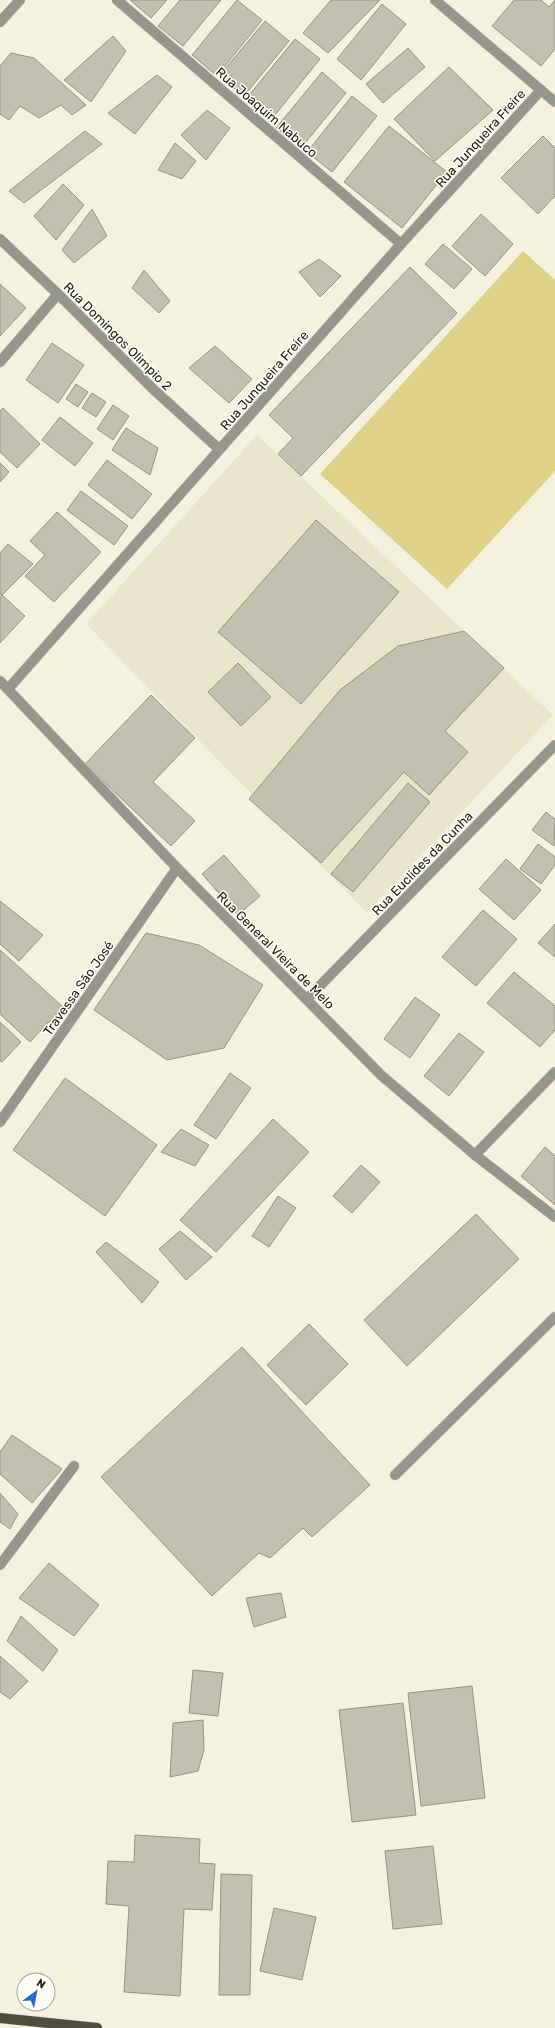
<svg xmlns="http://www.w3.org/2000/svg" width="555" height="2028" font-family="Rubik,sans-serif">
<rect width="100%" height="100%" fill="#f4f1df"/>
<path fill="#e9e6cc" d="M257,435L553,715L367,913L86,624Z"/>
<path fill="#ddd287" d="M523,251L555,280V471L447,589L320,474Z"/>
<g fill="#c2c0ae" stroke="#969483">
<path d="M130,0H167L151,18Z"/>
<path d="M180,0H221L183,46L158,26Z"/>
<path d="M237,0L262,20L217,76L192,55Z"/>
<path d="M331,0H380L328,53L303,33Z"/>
<path d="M514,0H541L549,7L555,0V49L541,66L492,26Z"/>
<path d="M382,4L406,24L361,80L337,59Z"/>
<path d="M265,21L289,41L244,96L219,76Z"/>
<path d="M113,36L126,51L91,102L64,80Z"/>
<path d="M295,39L320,59L275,115L250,94Z"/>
<path d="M408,48L425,67L383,103L366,84Z"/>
<path d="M11,53L34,58L86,105L72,115L61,105L39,118L20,106L9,120L0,114V66Z"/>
<path d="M449,67L493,110L435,161L394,119Z"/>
<path d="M322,72L346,93L301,148L276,128Z"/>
<path d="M157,75L172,87L135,134L108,113Z"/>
<path d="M352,96L377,116L332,172L307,152Z"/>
<path d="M207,110L230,128L206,160L181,135Z"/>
<path d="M389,126L447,172L402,228L344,182Z"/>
<path d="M85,131L102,144L24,203L9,191Z"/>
<path d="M543,136L555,148V196L538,214L501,178Z"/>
<path d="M175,143L196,161L182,179L158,170Z"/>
<path d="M63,184L84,205L56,240L34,216Z"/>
<path d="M92,209L107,236L74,263L62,250Z"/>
<path d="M481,214L513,244L485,276L452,246Z"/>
<path d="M443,244L472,269L454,289L425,264Z"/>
<path d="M319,259L341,276L320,297L299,272Z"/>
<path d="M410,267L457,313L301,476L278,454L293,438L269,415Z"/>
<path d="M144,270L170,301L159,313L132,288Z"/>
<path d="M0,284L26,308L0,336Z"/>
<path d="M52,343L84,365L58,403L26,380Z"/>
<path d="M215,346L252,379L229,403L189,368Z"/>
<path d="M76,384L88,392L78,407L66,399Z"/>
<path d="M92,393L106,402L96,417L82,408Z"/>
<path d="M113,405L129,416L113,440L97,429Z"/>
<path d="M3,408L40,444L17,468L0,452V411Z"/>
<path d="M60,417L93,443L75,466L42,440Z"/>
<path d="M126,428L158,448L150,475L112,450Z"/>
<path d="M107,460L152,494L132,519L88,485Z"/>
<path d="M0,463L9,472L0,482Z"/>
<path d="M81,491L128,526L114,545L67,510Z"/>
<path d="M57,512L101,552L54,602L25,576L45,555L30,541Z"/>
<path d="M316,520L399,592L301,704L218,632Z"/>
<path d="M8,544L33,564L2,595L0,594V553Z"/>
<path d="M2,595L25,616L0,643V597Z"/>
<path d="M464,631L504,668L445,731L468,752L429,795L404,772L321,863L249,799L340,690L398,646Z"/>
<path d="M238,663L271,697L241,726L208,692Z"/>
<path d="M151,695L195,738L153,782L195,821L171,846L85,764Z"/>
<path d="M408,783L430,802L353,892L331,874Z"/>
<path d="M546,812L555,819L554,846L532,830Z"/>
<path d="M538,844L555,857V865L541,884L520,869Z"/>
<path d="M224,855L260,896L238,915L202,874Z"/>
<path d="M506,859L541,890L514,920L479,889Z"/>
<path d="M0,901L43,935L19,961L0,944Z"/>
<path d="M483,910L517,939L476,986L442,957Z"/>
<path d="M555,924V957L538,943Z"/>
<path d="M146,933L199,945L263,985L224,1048L167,1060L94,1010Z"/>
<path d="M0,950L63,1007L30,1042L0,1014Z"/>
<path d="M514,972L555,1006V1030L540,1047L487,1003Z"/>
<path d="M415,997L440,1015L410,1058L384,1039Z"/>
<path d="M0,1022L21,1042L2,1062L0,1061Z"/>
<path d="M459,1033L484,1052L449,1096L424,1076Z"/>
<path d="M230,1073L251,1088L216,1139L194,1125Z"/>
<path d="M65,1078L157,1145L105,1216L13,1150Z"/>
<path d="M273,1119L309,1152L216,1252L180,1220Z"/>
<path d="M181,1129L209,1145L195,1166L161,1152Z"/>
<path d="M545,1147L555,1156V1205L521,1176Z"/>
<path d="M361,1165L380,1182L352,1213L333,1196Z"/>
<path d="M278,1196L296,1208L269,1247L252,1236Z"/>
<path d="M476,1214L519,1259L407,1366L364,1320Z"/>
<path d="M180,1231L212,1257L186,1280L159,1249Z"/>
<path d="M106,1242L159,1282L142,1303L96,1252Z"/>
<path d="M309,1324L348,1364L306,1405L267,1365Z"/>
<path d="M242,1347L370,1485L312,1537L303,1528L270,1558L259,1553L212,1596L101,1477Z"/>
<path d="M12,1435L62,1469L32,1503L0,1474V1452Z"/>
<path d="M0,1493L18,1514L10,1529L0,1522Z"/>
<path d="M49,1563L99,1605L74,1636L19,1598Z"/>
<path d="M281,1593L286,1617L254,1627L246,1598Z"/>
<path d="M21,1616L58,1650L43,1671L7,1641Z"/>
<path d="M0,1656L28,1681L10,1699L0,1692Z"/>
<path d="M193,1670L223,1673L218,1716L189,1713Z"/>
<path d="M472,1686L485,1798L421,1806L408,1693Z"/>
<path d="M403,1703L416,1815L352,1822L339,1710Z"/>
<path d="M203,1720L204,1750L198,1771L170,1777L173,1723Z"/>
<path d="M135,1835L200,1839L199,1863L215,1864L212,1910L184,1909L180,1996L124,1992L129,1906L106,1904L108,1861L134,1862Z"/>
<path d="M433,1846L442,1924L393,1929L385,1851Z"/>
<path d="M221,1874L252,1875L250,1995H219Z"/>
<path d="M274,1908L316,1917L302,1980L260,1971Z"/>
</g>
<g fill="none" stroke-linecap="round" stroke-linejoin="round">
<defs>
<g id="minor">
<path d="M117,0L401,244"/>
<path d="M435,0L555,102"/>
<path d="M0,22L20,0"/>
<path d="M0,239L58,294L153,389L219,449"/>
<path d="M0,362L58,294"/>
<path d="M0,681L177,868L382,1076L475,1155L555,1217"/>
<path d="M8,689L401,244L541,90"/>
<path d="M307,999L555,745"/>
<path d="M0,1122L177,868"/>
<path d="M475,1155L555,1072"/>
<path d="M395,1475L555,1317"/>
<path d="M0,1565L74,1466"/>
</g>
<path id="major" d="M0,2018L97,2028"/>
</defs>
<use href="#minor" stroke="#d2cfbf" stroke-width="11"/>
<use href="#major" stroke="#d2cfbf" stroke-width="11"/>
<use href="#minor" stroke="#97968e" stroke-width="10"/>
<use href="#major" stroke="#4f4d40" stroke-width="10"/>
</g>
<g text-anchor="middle" stroke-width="3" stroke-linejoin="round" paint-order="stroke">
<g font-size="13" fill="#1e1d16" stroke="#fffef7">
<text transform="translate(267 112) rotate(41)" y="5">Rua Joaquim Nabuco</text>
<text transform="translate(480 138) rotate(-48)" y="5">Rua Junqueira Freire</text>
<text transform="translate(118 336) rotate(45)" y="5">Rua Domingos Olimpio 2</text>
<text transform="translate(264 380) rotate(-49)" y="5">Rua Junqueira Freire</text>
<text transform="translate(422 863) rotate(-46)" y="5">Rua Euclides da Cunha</text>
<text transform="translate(276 950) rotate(45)" y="5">Rua General Vieira de Melo</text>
<text transform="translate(78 988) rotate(-55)" y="5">Travessa São José</text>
</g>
</g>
<g transform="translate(36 1992) rotate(32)"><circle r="19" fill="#fffef7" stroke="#a5a49d"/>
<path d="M0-3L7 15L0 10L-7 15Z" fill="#2269d5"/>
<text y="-6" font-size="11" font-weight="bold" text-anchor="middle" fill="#1e1d16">N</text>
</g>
</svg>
